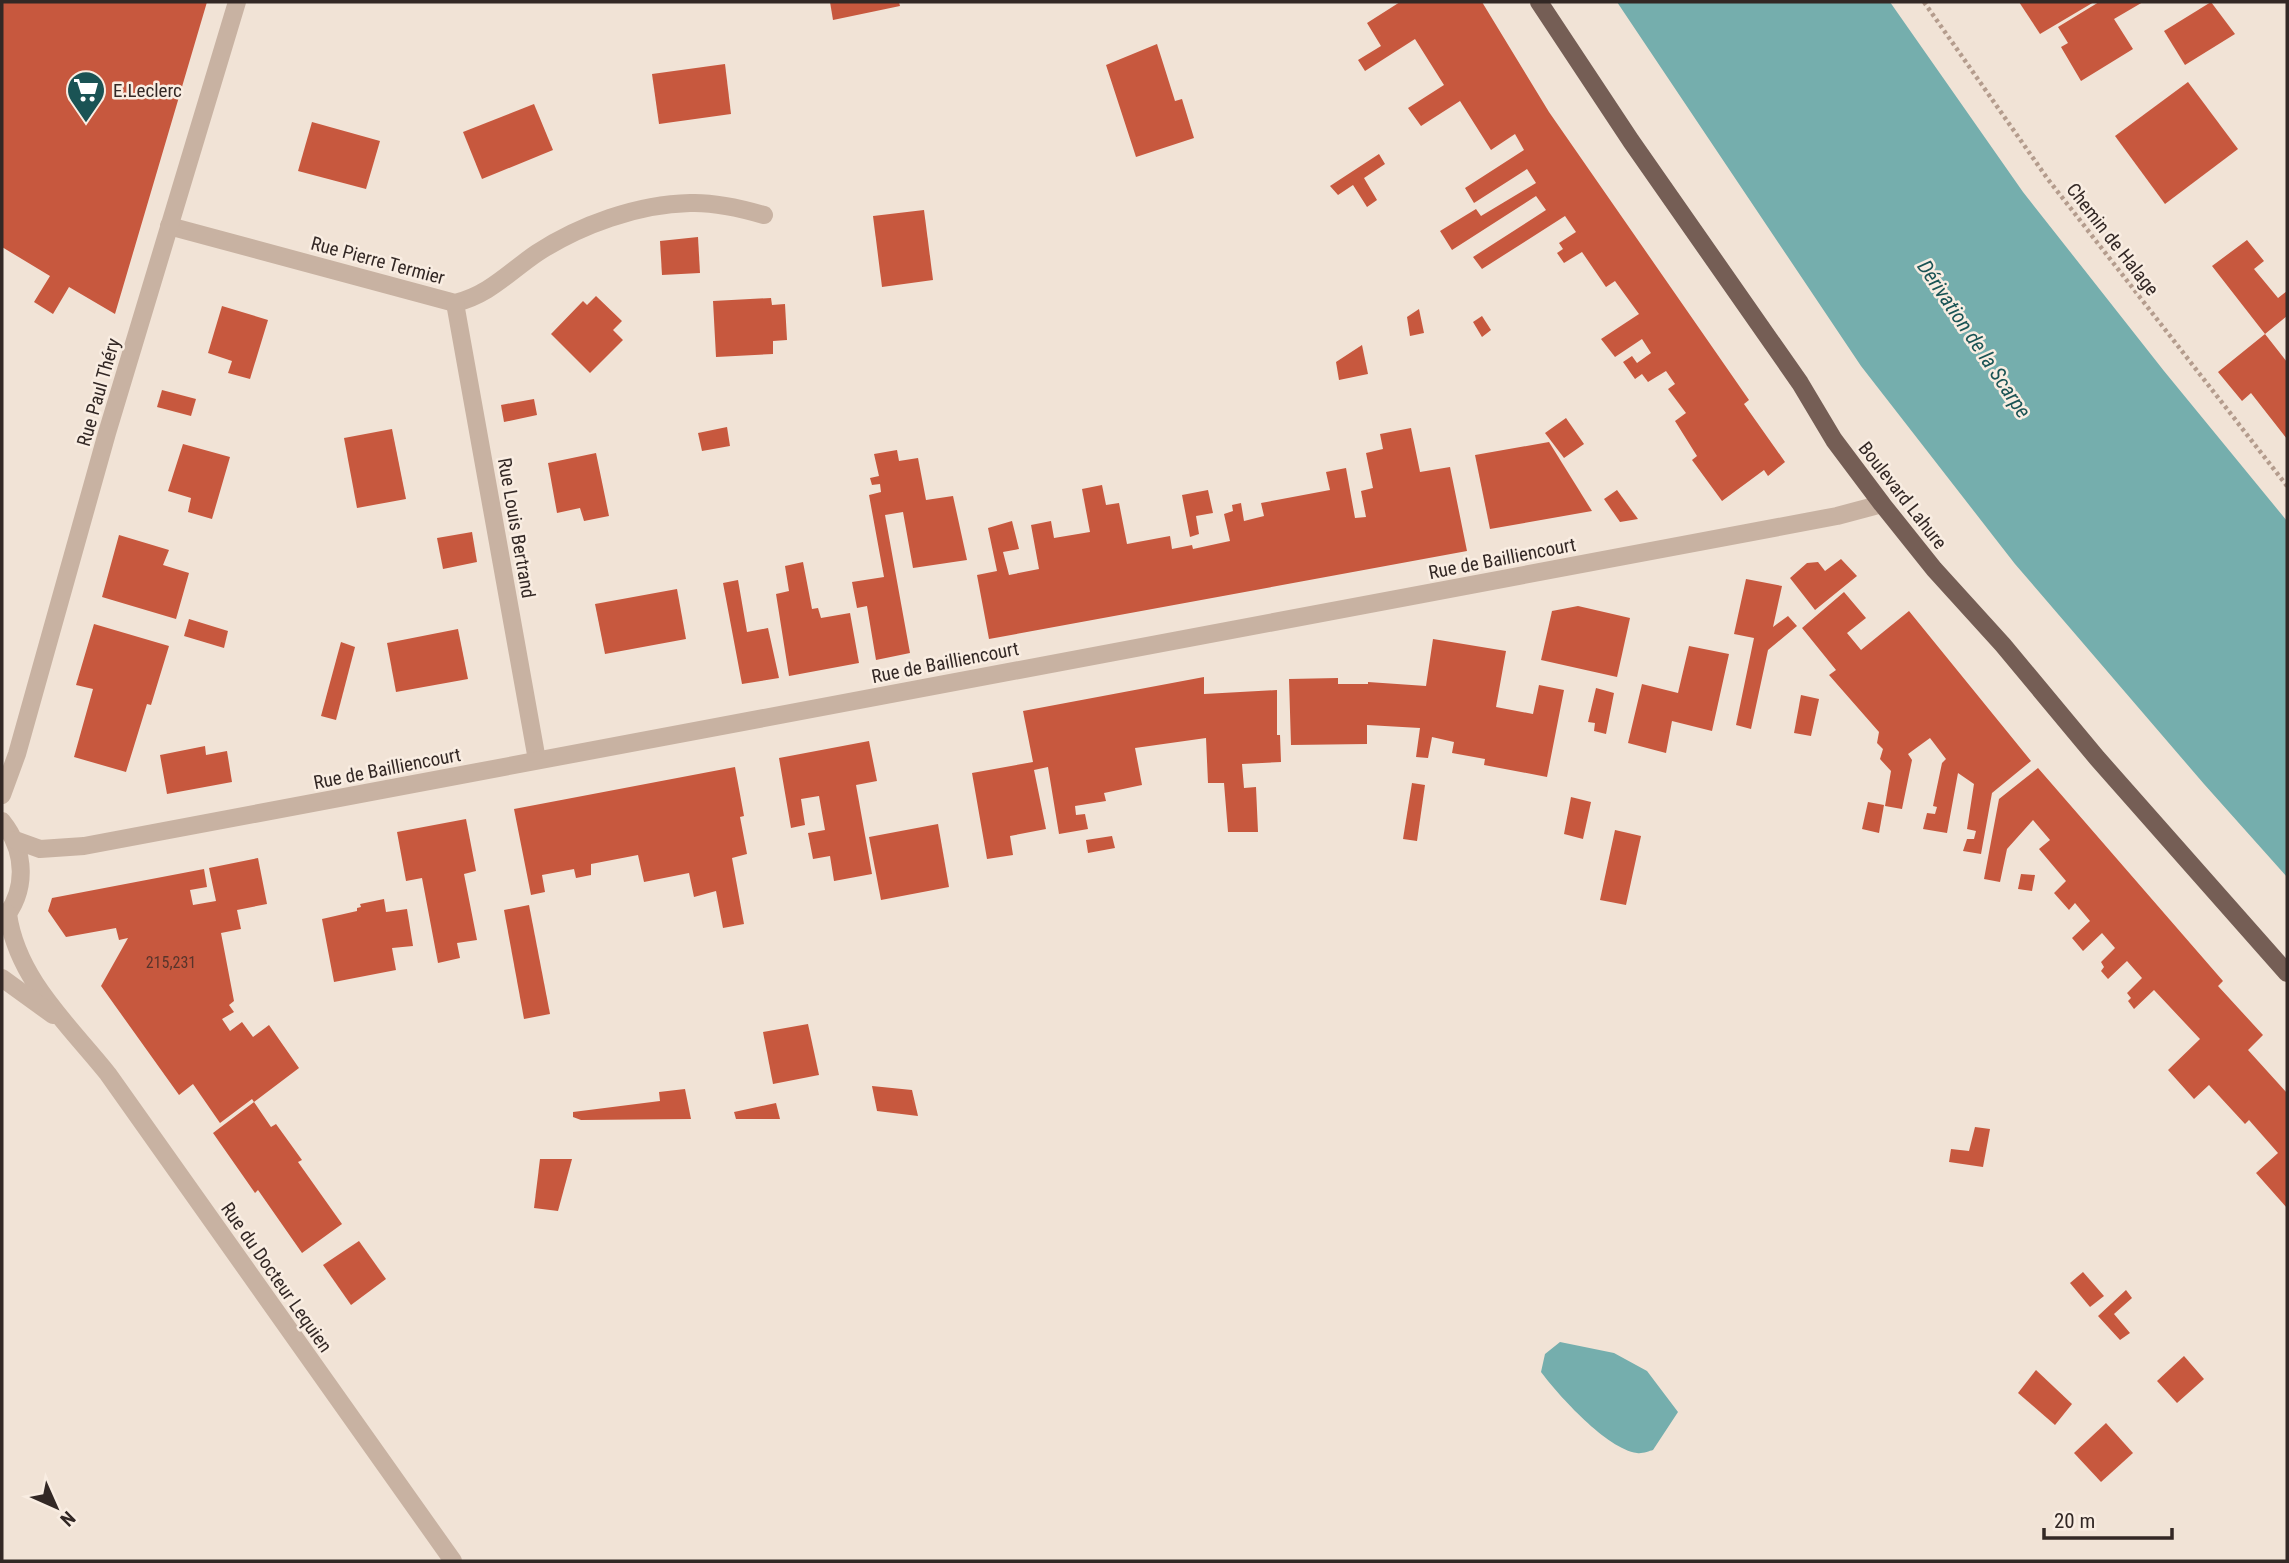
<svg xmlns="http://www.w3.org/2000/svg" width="2289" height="1563" font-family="'Roboto Condensed',sans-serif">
<rect width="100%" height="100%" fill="#f1e3d6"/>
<g fill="#75aead">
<path d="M1617,2H1890L2023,192L2164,371L2287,521V877L2204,784L2015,564L1861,366Z"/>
<path d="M1560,1342L1614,1353L1647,1371L1678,1412L1653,1450C1649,1451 1642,1454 1637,1453C1607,1449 1559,1396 1541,1372L1545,1354Z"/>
</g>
<g fill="#c7583e">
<path d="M2,2H207L115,314L69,287L53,314L34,302L50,276L2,247Z"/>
<path d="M830,2H899L900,6L833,20Z"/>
<path d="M1400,2H1482L1549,112L1749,400L1744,404L1785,462L1768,476L1764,470L1722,501L1692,460L1697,456L1675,421L1686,413L1668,389L1675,384L1666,371L1648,382L1642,374L1635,379L1623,362L1632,356L1637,363L1651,353L1642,339L1615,357L1601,339L1639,314L1615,281L1606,287L1582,252L1564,263L1557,253L1563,249L1559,243L1576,232L1565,216L1482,269L1473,257L1546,210L1536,196L1452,250L1440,231L1476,209L1481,216L1536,183L1527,169L1474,203L1465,188L1524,150L1515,134L1491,150L1460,101L1421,126L1408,108L1444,85L1415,39L1365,71L1358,60L1381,46L1367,23Z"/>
<path d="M2019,2H2094L2040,34Z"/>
<path d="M2099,2H2143L2114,19L2133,49L2081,81L2061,47L2068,43L2058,27Z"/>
<path d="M2211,2L2235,34L2185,65L2164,31Z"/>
<path d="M1157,44L1175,101L1182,99L1194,138L1136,157L1106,65Z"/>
<path d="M725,64L731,114L659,124L652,74Z"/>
<path d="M2188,82L2238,149L2165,204L2115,136Z"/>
<path d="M534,104L553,150L482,179L463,132Z"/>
<path d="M312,122L380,141L366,189L298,171Z"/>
<path d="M1379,154L1385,164L1364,178L1377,200L1367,207L1353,185L1338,195L1330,186Z"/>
<path d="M924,210L933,280L882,287L873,216Z"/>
<path d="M698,237L700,273L662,275L660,241Z"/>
<path d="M2247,240L2264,261L2254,269L2278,298L2287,291V316L2265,334L2212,266Z"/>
<path d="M596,296L622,321L613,330L623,340L590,373L551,334L583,301L587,305Z"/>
<path d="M771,298L772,305L785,304L787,340L773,341V354L716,357L713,301Z"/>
<path d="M222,306L268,320L250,379L228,373L232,361L208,353Z"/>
<path d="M1419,309L1424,333L1410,336L1407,317Z"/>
<path d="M1482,316L1491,330L1482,337L1473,322Z"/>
<path d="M2265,334L2287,362V439L2251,393L2242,401L2218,372Z"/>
<path d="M1362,345L1368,374L1339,380L1336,362Z"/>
<path d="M162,390L196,399L191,416L157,407Z"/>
<path d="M534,399L537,415L504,422L501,405Z"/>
<path d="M1566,418L1584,444L1564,458L1545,433Z"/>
<path d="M727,427L730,446L702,451L698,433Z"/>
<path d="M1411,428L1420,472L1450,467L1467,551L989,639L977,575L997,571L988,528L1012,521L1019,549L1003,552L1009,575L1039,569L1031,525L1051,521L1054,538L1090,532L1082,489L1102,485L1106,505L1119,503L1127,544L1170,536L1172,549L1192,545L1193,549L1230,541L1224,514L1233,511L1232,505L1241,503L1244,521L1264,516L1261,503L1330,490L1326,472L1346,468L1355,518L1366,517L1361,491L1373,488L1366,453L1383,449L1380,434Z"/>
<path d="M392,429L406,499L357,508L344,438Z"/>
<path d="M1549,442L1592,511L1490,529L1475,455Z"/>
<path d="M183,444L230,457L212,519L188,512L191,498L168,491Z"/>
<path d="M897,450L899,461L918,458L926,500L953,496L967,560L913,568L903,512L885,515L910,653L876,660L867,606L857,608L852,582L884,577L869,495L881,492L880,484L872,485L870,478L879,476L874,454Z"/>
<path d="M596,453L609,516L584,521L580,508L557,513L548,463Z"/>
<path d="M1208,490L1213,513L1196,516L1199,534L1190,537L1182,495Z"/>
<path d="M1617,490L1638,519L1620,522L1604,499Z"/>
<path d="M472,532L477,562L443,569L437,538Z"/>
<path d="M119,535L169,550L163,565L189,573L176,619L102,597Z"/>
<path d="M1841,559L1857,576L1815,610L1790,578L1807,563L1818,562L1825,571Z"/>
<path d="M803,562L812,609L818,608L821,618L850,613L859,663L789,676L776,594L789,591L785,566Z"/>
<path d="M1746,579L1782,586L1773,627L1788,616L1797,626L1768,650L1751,729L1736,725L1754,638L1734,634Z"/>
<path d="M738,580L747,632L768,628L779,678L742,684L723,583Z"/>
<path d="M677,589L686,639L605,654L595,604Z"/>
<path d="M1844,592L1866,618L1847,633L1861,650L1909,611L2031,761L1992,793L1981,854L1963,851L1967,839H1974L1976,831L1967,829L1974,784L1958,773L1947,833L1923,829L1927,813L1935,814L1937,807L1933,806L1942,763L1946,759L1930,738L1908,754L1912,760L1902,809L1885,806L1891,771L1880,759L1883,749L1877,743L1879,732L1829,675L1836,670L1802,628Z"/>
<path d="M1578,606L1630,618L1617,677L1541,660L1552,611Z"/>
<path d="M189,619L228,631L224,648L184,636Z"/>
<path d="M94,624L169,646L151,705L147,704L126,772L74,757L93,689L76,685Z"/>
<path d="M458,629L468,679L396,692L387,643Z"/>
<path d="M1433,639L1506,651L1496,707L1533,714L1539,685L1564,690L1547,777L1484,765L1485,759L1452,753L1454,742L1432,737L1428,758L1416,757L1420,728L1367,725V744L1291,745L1289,679L1338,678V684H1368V682L1426,686Z"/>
<path d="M341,642L355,647L336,720L321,716Z"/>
<path d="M1689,646L1729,654L1712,731L1672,721L1666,753L1628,743L1642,684L1678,693Z"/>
<path d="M1204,677V694L1277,690V735H1280L1281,762L1242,764L1244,788L1256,787L1258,832H1228L1224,783H1208L1206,738L1135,748L1142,785L1104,793L1106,801L1075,806L1076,815L1085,814L1088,829L1059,834L1048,767L1034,770L1046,829L1010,836L1013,855L987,859L972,773L1033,762L1023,711Z"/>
<path d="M1596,688L1614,693L1606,734L1594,731L1595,723L1588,722Z"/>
<path d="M1801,695L1819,699L1811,736L1794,733Z"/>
<path d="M869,741L877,781L856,785L872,874L834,881L830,856L813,859L808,833L825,830L819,796L801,799L805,825L791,828L779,758Z"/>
<path d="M205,746L206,755L227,751L232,782L167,794L160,755Z"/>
<path d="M735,767L744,816L740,817L747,854L732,858L744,924L723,928L716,891L694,897L689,873L644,882L638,855L591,864V875L576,878L574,869L542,875L545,892L531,895L514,809Z"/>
<path d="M2038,768L2223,981L2218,986L2263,1035L2248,1050L2287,1093V1208L2256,1173L2278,1153L2249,1120L2245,1124L2209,1085L2194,1099L2168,1070L2200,1039L2154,990L2134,1009L2128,1001L2131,998L2127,993L2142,978L2127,961L2108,979L2101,971L2104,967L2101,962L2115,948L2102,933L2083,951L2072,938L2090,921L2075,903L2069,910L2054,893L2066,881L2039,849L2050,840L2033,820L2007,849L2000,882L1984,879L1999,799Z"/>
<path d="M1412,783L1425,785L1417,841L1403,839Z"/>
<path d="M1571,797L1591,802L1583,839L1564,834Z"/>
<path d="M1868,802L1884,805L1879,833L1862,829Z"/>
<path d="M466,819L476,871L464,874L477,940L457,943L460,958L438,963L422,878L406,881L397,832Z"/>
<path d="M938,824L949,887L881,900L869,837Z"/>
<path d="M1615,830L1641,836L1626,905L1600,900Z"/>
<path d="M1112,836L1115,848L1088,853L1086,840Z"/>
<path d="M258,858L267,904L237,910L241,929L221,933L234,1001L229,1005L234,1012L222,1019L230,1031L242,1022L253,1037L269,1025L299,1068L254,1102L252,1099L220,1123L193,1084L179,1095L101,986L128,938L119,940L116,928L66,937L48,911L52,898L204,869L207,887L190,890L193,905L216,901L209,868Z"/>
<path d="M2021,874L2035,875L2032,891L2018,889Z"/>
<path d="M384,899L386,912L407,909L413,946L392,948L396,970L334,982L322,919L357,911V908L361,907L360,904Z"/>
<path d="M529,905L550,1014L524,1019L504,910Z"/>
<path d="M808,1024L819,1075L773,1084L763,1032Z"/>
<path d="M872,1086L912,1090L918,1116L877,1111Z"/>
<path d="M685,1089L691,1119L581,1120L573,1117V1112L660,1101L659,1092Z"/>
<path d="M254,1102L271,1127L276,1124L302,1160L298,1162L342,1224L302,1253L258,1190L255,1193L213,1133Z"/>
<path d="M776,1103L780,1119H736L734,1112Z"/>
<path d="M1975,1127L1990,1129L1983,1167L1949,1162L1951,1149L1969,1151Z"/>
<path d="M540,1159H572L558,1211L534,1208Z"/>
<path d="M359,1241L386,1279L351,1305L323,1265Z"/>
<path d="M2083,1272L2104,1296L2090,1307L2070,1283Z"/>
<path d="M2126,1290L2132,1298L2114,1314L2130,1333L2120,1340L2098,1316Z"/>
<path d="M2184,1356L2204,1379L2177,1403L2157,1381Z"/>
<path d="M2036,1370L2072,1404L2055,1425L2018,1393Z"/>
<path d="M2106,1423L2133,1453L2101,1482L2074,1453Z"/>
</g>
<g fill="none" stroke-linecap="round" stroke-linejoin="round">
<path stroke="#b49c8d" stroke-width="4.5" stroke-dasharray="3.5 3.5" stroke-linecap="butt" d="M1924,2L2047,178L2287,486"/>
<g stroke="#c8b2a2" stroke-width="18">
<path d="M169,226L455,303C489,295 509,272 537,253C580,225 638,204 690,203C715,202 740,208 764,215"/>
<path d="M455,303L537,760"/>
<path d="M2,795L17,754L107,433L237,2"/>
<path d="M2,821C26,851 28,891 2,921"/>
<path d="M15,840L40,849L84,846L1837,516L1882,504"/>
<path d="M8,914C17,979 69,1025 108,1074L453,1561"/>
<path d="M2,978L53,1015"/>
</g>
<path stroke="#755e55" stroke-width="18" d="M1539,2L1631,141L1800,383L1834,440L1882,504L1934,569L2003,645L2097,758L2287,973"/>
</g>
<defs>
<symbol id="supermarket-pin" viewBox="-11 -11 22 30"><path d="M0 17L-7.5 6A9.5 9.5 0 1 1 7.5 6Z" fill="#1a5354" stroke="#f9ede2"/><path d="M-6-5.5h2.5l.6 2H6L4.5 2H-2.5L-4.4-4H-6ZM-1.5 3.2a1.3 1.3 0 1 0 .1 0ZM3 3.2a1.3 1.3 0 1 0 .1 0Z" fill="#fff"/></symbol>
</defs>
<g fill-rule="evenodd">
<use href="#supermarket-pin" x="64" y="68" width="44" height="60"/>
</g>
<g text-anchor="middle" stroke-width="5" stroke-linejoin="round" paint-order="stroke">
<g font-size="16" fill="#58342b">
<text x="171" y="968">215,231</text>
</g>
<g font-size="19" fill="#332825" stroke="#f9ede2" text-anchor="start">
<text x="113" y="97">E.Leclerc</text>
</g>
<g font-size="19" fill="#332825" stroke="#f9ede2">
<text transform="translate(2113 239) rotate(52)" y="7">Chemin de Halage</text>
<text transform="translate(378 260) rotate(15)" y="7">Rue Pierre Termier</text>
<text transform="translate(98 392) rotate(-74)" y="7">Rue Paul Théry</text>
<text transform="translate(1903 495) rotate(52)" y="7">Boulevard Lahure</text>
<text transform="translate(517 528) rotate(80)" y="7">Rue Louis Bertrand</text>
<text transform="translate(1502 558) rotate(-11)" y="7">Rue de Bailliencourt</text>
<text transform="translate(945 662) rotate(-11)" y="7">Rue de Bailliencourt</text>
<text transform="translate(387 768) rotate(-11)" y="7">Rue de Bailliencourt</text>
<text transform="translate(277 1277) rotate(55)" y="7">Rue du Docteur Lequien</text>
</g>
<g font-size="21" font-style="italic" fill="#1a5354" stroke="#f9ede2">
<text transform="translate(1974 339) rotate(56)" y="7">Dérivation de la Scarpe</text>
</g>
</g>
<rect width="2289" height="1563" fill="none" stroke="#332825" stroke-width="7"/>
<g transform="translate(56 1507) rotate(135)" stroke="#f9ede2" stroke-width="5" paint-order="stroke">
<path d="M0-5L12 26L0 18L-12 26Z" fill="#332825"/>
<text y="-10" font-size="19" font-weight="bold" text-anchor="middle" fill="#332825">N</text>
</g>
<path d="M2044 1528v10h128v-10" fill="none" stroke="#332825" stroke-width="3.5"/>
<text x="2054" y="1528" font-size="21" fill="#332825" stroke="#f9ede2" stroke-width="5" paint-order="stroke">20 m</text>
</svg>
